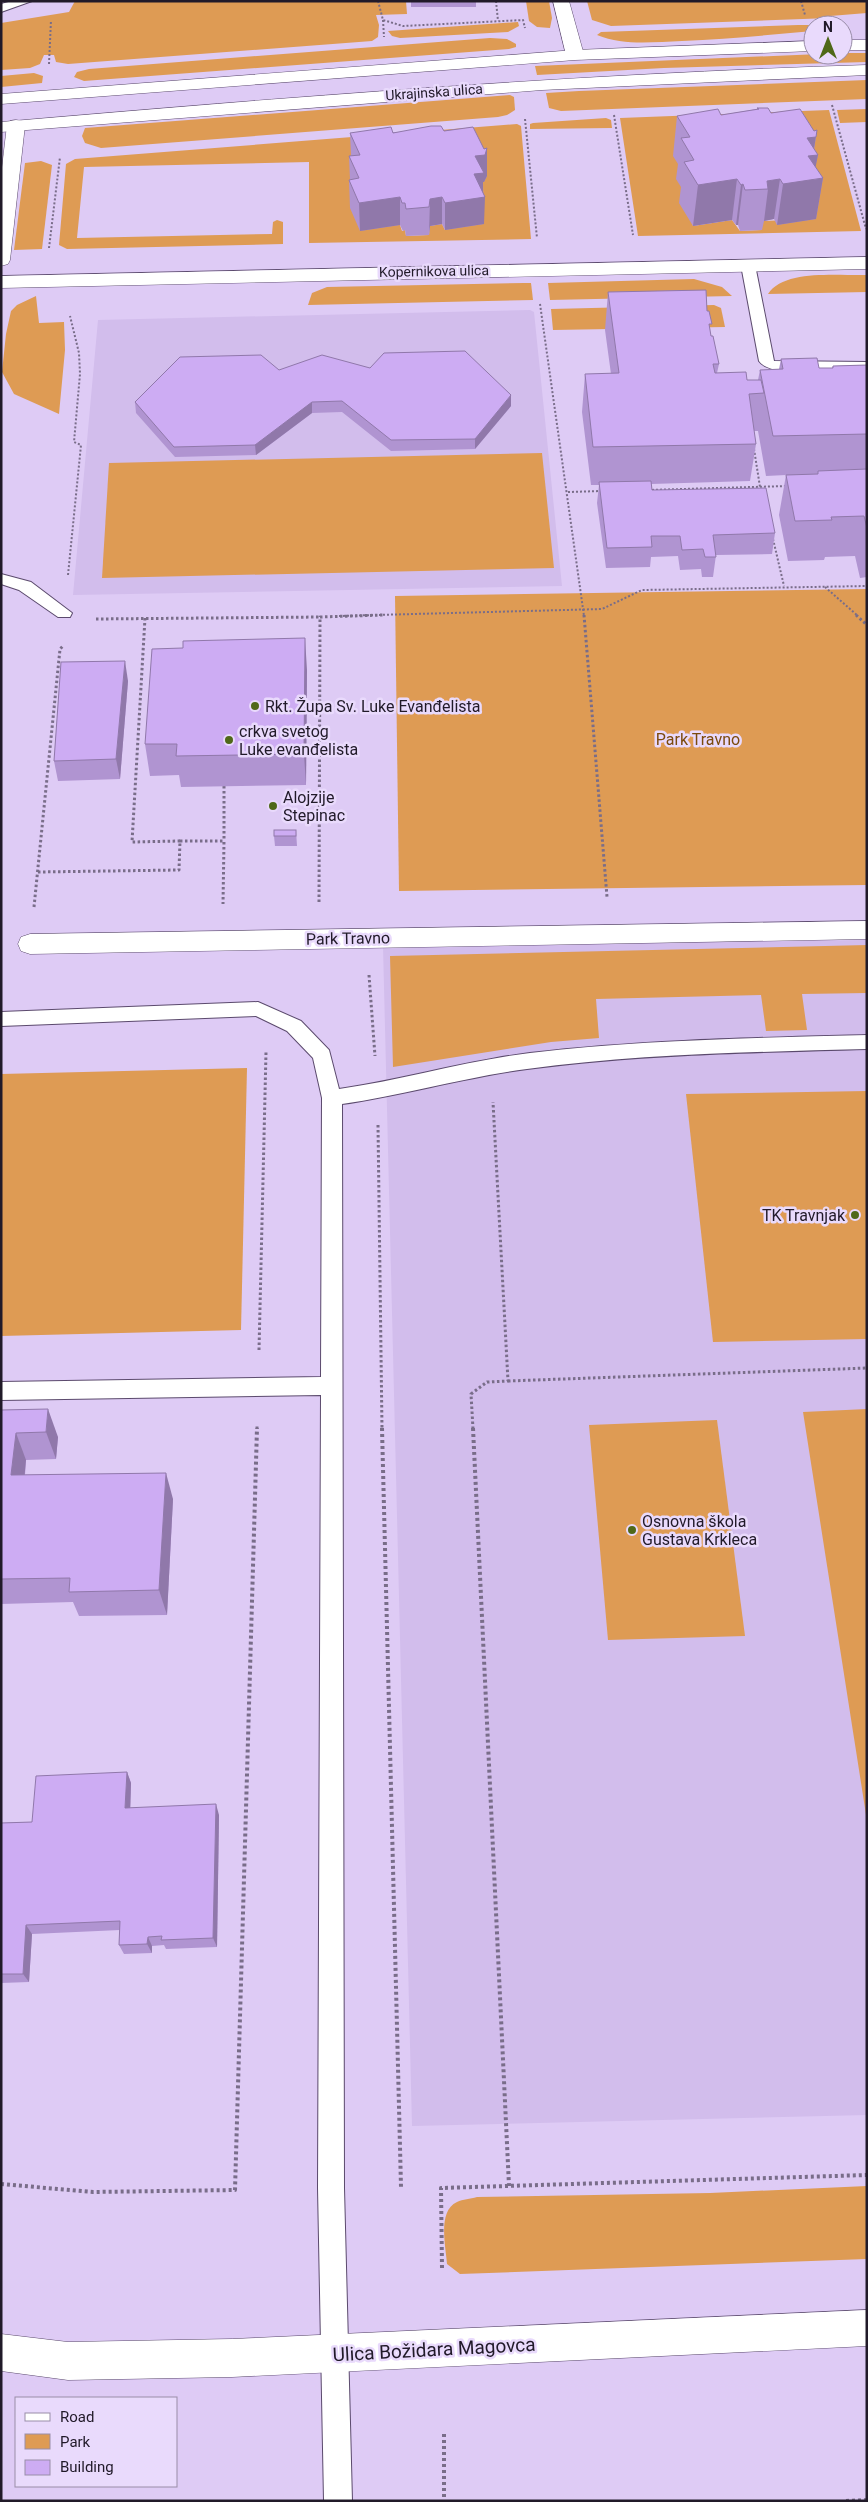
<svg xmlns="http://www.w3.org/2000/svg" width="868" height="2502" font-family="Roboto,sans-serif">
<rect width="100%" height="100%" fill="#decbf5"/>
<g fill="#d2bdec">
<path d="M530,310L534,312L562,586L73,595L98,320Z"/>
<path d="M867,940V2115L412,2126L383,946Z"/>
</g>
<g fill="#de9b54" fill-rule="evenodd">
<path d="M75,1H406L407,14L376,15L379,25L378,37L372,41L68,64L56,62L54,55H44L40,64L30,68L1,70V23L69,12Z"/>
<path d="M526,1H549L552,18L550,28L537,27L529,21Z"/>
<path d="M587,1H867V13L830,16V18L611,26L592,20Z"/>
<path d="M518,22L519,26L508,32L400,38L392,36L388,31Z"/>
<path d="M798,25H815L813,31C769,35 726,39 682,41C653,42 624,46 597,35L601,32Z"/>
<path d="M490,38L507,39L516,44V47L509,49L84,81L74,77L77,72L89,69Z"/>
<path d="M843,53H867V62L664,68L537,75L535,66Z"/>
<path d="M34,73L43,76L42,83L1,87V76Z"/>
<path d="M867,80V99L561,111L549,108L546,93L579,91Z"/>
<path d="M510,95L514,97L515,110L507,115L498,117L101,148L85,143L82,136L85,128Z"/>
<path d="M867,109V122L840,123L837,110Z"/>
<path d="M829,110L861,231L638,236L620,118ZM686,177L816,219L762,221V230L740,231L732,220L693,226Z"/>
<path d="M606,118L611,120L612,128L530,129V124L533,123Z"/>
<path d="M517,124L521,126L531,239L309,243V162L84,167L77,238L272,234L273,222L277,220L283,222V244L67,249L59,245L66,164L75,159ZM486,176L475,184L445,230L442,224L430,226L429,235L406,236L405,230L402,231L400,225Z"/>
<path d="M41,161L52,165L42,249L14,250L25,163Z"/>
<path d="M867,275V292L768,294C784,269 839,276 867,275Z"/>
<path d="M694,279L722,287L732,296L550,300L548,283Z"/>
<path d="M524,283H531L533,300L308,305L312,293L327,287Z"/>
<path d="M36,296L39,323L64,322L65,350L59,414L14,394L2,372L6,334L11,311L17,305Z"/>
<path d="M714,305L721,308L725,327L553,330L551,309Z"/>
<path d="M542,453L554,568L102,578L109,463Z"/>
<path d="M867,589V885L399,891L395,596Z"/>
<path d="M867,945V993L802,994L807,1030L766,1031L761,995L596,999L599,1038L551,1042L393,1067L390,956Z"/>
<path d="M247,1068L241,1330L1,1336V1074Z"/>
<path d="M867,1091V1339L713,1342L686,1094Z"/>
<path d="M867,1409V1821L803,1412Z"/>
<path d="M717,1420L745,1636L608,1640L589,1425Z"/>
<path d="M867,2186V2259L460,2274L447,2264C446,2247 437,2211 457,2202C463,2199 470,2199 477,2197L710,2193Z"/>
</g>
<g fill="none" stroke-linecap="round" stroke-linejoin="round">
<defs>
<g id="lane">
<path d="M12,1H32L1,12V4Z"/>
<path d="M748,261L755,265L774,361L867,362V370C844,371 771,379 759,361L741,265Z"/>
<path d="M1,574L31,582L72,613L70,617H58L19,590L1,584Z"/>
<path d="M258,1002L301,1021L329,1050L339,1089C403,1080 465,1061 530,1053C641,1040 754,1038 867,1035V1049C754,1052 639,1054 527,1069C465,1077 404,1095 342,1104L344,2188L352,2501H324L318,2188L321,1395L1,1400V1382L321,1377L322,1098L313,1058L287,1031L256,1016L1,1026V1012Z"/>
</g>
<g id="street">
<path d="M553,1H569L584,55L581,59H569L566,55Z"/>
<path d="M16,120L22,121L25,125L10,260L8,264L1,266V176L7,125L10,121Z"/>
<path d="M867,257V269L1,288V276Z"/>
<path d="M867,921V939L30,954L21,951L18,944L21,937L30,934Z"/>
</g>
<g id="secondary">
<rect x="843" y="40" width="24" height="10"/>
<path d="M813,41V51L575,60L1,104V94L575,50Z"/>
<path d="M867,65V75L542,90L1,132V122C289,97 578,74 867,65Z"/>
<path d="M867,2310V2346L232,2377L68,2380L1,2371V2334L68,2342L232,2339Z"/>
</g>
</defs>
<use href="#lane" stroke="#5b4a6d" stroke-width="2"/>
<use href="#street" stroke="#5b4a6d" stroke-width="1"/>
<use href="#secondary" stroke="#5b4a6d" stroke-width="1"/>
<g stroke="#796d89" stroke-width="2" stroke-dasharray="2 2" stroke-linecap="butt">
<path d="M378,1L383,20L403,26L523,20L525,28"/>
<path d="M496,1L498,21"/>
<path d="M801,1L805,15"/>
<path d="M383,20L384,37"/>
<path d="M49,64L51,20"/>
<path d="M832,105L866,229"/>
<path d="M614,115L633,235"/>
<path d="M525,119L537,238"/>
<path d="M49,248L60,157"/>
<path d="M540,304L584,616"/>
<path d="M754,449L760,487"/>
<path d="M648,490L787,486"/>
<path d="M568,492L602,491"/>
<path d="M773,539L784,586"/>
<path d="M68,575L81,445L74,442L80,374L79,353L70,316"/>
<path d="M825,587L858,616"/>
<path d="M339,616L602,609L642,590L867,586"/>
</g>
<g stroke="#796d89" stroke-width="3" stroke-dasharray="2.5 2.5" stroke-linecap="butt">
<path d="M584,615L607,897"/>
<path d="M856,615L867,625"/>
<path d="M145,618L132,842L180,841"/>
<path d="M96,619L320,617"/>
<path d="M224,786V841"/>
<path d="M38,872L179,870L180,841H224L223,904"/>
<path d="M319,902L320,617L383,615"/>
<path d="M34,907L60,649L63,646"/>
<path d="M369,975L375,1056"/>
<path d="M378,1125L382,1429"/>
<path d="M259,1350L266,1052"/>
<path d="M508,1381L867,1368"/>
<path d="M257,1429V1424"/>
<path d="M473,1429L471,1394L487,1382L508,1381L493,1102"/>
</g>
<g stroke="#796d89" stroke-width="4" stroke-dasharray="3 3" stroke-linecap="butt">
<path d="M382,1428L401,2187"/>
<path d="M473,1428L509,2186"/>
<path d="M1,2184L93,2192L235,2190L257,1428"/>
<path d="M442,2268L441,2188L867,2175"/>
<path d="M444,2434V2501"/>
<path d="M846,2501L867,2500"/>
</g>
<use href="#lane" fill="#fff" fill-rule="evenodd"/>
<use href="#street" fill="#fff" fill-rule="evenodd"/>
<use href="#secondary" fill="#fff" fill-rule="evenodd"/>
</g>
<g fill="#b094d1">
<rect x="411" y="1" width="65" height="6"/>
<path d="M757,108L814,131L817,130L814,150L818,155L815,167L823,178L816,219L777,225L774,219L764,221L762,230L740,231L738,225H736L732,220L693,226L679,203L681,187L676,179L678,164L673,156L677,116L721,115L757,109Z"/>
<path d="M444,131L484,149L487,148V176L484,182H483L484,224L445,230L442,224L430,226L429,235L406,236L405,230L403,231L400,225L360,231L350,208L349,180H350L349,156H351L350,133Z"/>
<path d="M608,292L707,311L710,333L719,364L717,373L747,380H758L760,370L779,369L781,359L819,368H832L833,366L867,365V577L860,578L855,556L825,557L824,560L788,561L779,515L786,475L766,476L758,431H754L756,444L750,481L651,484L652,490L775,533L772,554L716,555L713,577H702L701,569L680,570L678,556L651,557L650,567L606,568L597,503L599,485H591L582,412L585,374H611L605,330Z"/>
<path d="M370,368L511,406L475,449L391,451L342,412L312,413L256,455L175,457L136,413L135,402L279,370Z"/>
<path d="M307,670L306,785L181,787L179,775L150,776L145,744Z"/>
<path d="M128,681L120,779L58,781L54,761Z"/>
<path d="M296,830L297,846H275L274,836Z"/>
<path d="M1,1410L58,1437L56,1459L26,1460L25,1475L173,1499L167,1615L79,1616L73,1602L1,1604Z"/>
<path d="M127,1772L131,1783L130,1808L219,1815L217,1947L166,1949L164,1945L152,1946V1953L124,1954L119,1945L120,1930L32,1934L29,1982L1,1983V1823L32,1822Z"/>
</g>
<g fill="#9078aa">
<path d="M817,130L813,155H818L813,180L823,178L816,219L777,225L783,184L807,138Z"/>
<path d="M487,148V176L484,182H483V197H485L484,224L445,230V203L474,174L475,156Z"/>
<path d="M737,179L732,220L693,226L698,185Z"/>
<path d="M780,179L774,219L764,221L768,189L767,181Z"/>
<path d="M743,184L738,225H736L741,185Z"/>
<path d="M400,197V225L360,231L359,203Z"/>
<path d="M442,197V224L430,226L429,235L430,199Z"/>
<path d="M511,395V406L475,449V439Z"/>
<path d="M312,402V413L256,455L255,445Z"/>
<path d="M305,638L307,670L306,785L304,754Z"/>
<path d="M125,661L128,681L120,779L116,759Z"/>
<path d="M48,1409L58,1437L56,1459L46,1432Z"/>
<path d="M16,1433L26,1460L22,1502L11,1475Z"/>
<path d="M166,1473L173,1499L167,1615L159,1590Z"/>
<path d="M127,1772L131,1783L130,1819L125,1808Z"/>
<path d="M216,1804L219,1815L217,1947L213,1938Z"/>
<path d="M26,1925L32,1934L29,1982L23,1974Z"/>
<path d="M148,1937L152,1946V1953L147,1944Z"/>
</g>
<g fill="#cdacf3" stroke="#9078aa">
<path d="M757,108H768L771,113L800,109L814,131L817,130L816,137L807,138L818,155L808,156L823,178L783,184L780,179L767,181L768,189L745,190L743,184L741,185L737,179L698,185L684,162L694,160L681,138L690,137L677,116L718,109L721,115L759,109Z"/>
<path d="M431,126H441L444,131L473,127L484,149L487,148L485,155L475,156L484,173L474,174L485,197L445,203L442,197L430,199L429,207L406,209L405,203H402L400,197L359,203L349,180L359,178L349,156L360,155L350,133L391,127L393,133Z"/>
<path d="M706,290L707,311H709L712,324H709L711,336H713L719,364H713L715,373L746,372L747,380H761L764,393L749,394L756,444L593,447L585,374L619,373L608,292Z"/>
<path d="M465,351L511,395L475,439L391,440L342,401L312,402L255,445L174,447L135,402L180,357L261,355L279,370L322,355L370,368L384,353Z"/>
<path d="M817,358L819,368H833V366L867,365V434L773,436L760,370L783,369L781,359Z"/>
<path d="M867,469V528L864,516L831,517L832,520L795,521L786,475L818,474V471Z"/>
<path d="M651,481L652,490L766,488L775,533L713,535L716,557H705L703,549L682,550L680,536H651L652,547L607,548L599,482Z"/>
<path d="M305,638L304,754L176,756L177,744H145L152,649L183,648V641Z"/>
<path d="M125,661L116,759L54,761L61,662Z"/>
<rect x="274" y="830" width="22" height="6"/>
<path d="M48,1409L46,1432L16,1433L11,1475L166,1473L159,1590L69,1592L70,1578L1,1579V1410Z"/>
<path d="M127,1772L125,1808L216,1804L213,1938L161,1940L162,1936L148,1937L147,1944L119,1945L120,1921L26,1925L23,1974H1V1823L32,1822L36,1776Z"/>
</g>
<g fill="#4f6818" stroke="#e9dafc" stroke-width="2">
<circle cx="255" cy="706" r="5"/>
<circle cx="229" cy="740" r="5"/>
<circle cx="273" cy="806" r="5"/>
<circle cx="855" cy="1215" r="5"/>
<circle cx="632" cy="1530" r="5"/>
</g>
<g text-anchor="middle" stroke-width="5" stroke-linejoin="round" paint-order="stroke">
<g font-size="14" fill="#211a29" stroke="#e9dafc">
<text transform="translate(434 92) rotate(-4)" y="5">Ukrajinska ulica</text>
<text transform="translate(434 271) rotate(-1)" y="5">Kopernikova ulica</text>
</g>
<g font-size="16" fill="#211a29" stroke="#e9dafc" text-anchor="start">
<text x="265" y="712">Rkt. Župa Sv. Luke Evanđelista</text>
<text x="239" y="737">crkva svetog<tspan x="239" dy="18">Luke evanđelista</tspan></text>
<text x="283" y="803">Alojzije<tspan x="283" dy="18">Stepinac</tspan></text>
<text x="845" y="1221" text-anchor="end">TK Travnjak</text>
<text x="642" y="1527">Osnovna škola<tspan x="642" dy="18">Gustava Krkleca</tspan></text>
</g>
<g font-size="16" fill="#7b4a0d" stroke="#e9dafc">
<text x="698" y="745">Park Travno</text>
</g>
<g font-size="16" fill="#211a29" stroke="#e9dafc">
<text transform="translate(348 938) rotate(-1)" y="6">Park Travno</text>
</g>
<g font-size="19" fill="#211a29" stroke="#e9dafc">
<text transform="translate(434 2349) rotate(-3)" y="7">Ulica Božidara Magovca</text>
</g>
</g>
<rect width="868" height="2502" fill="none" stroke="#211a29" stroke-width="5"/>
<rect x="15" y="2397" width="162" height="90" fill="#e9dafc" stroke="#998da8"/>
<rect x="25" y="2413" width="25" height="8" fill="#ffffff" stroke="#998da8"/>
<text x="60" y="2422" font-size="15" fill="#211a29">Road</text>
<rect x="25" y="2434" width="25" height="15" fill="#de9b54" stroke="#998da8"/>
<text x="60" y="2447" font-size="15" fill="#211a29">Park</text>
<rect x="25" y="2460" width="25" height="15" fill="#cdacf3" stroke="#998da8"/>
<text x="60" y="2472" font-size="15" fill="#211a29">Building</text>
<g transform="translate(828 40)"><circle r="24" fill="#e9dafc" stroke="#998da8"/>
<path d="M0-4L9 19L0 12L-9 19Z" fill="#4f6818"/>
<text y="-8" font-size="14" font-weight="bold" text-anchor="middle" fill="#211a29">N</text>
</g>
</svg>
